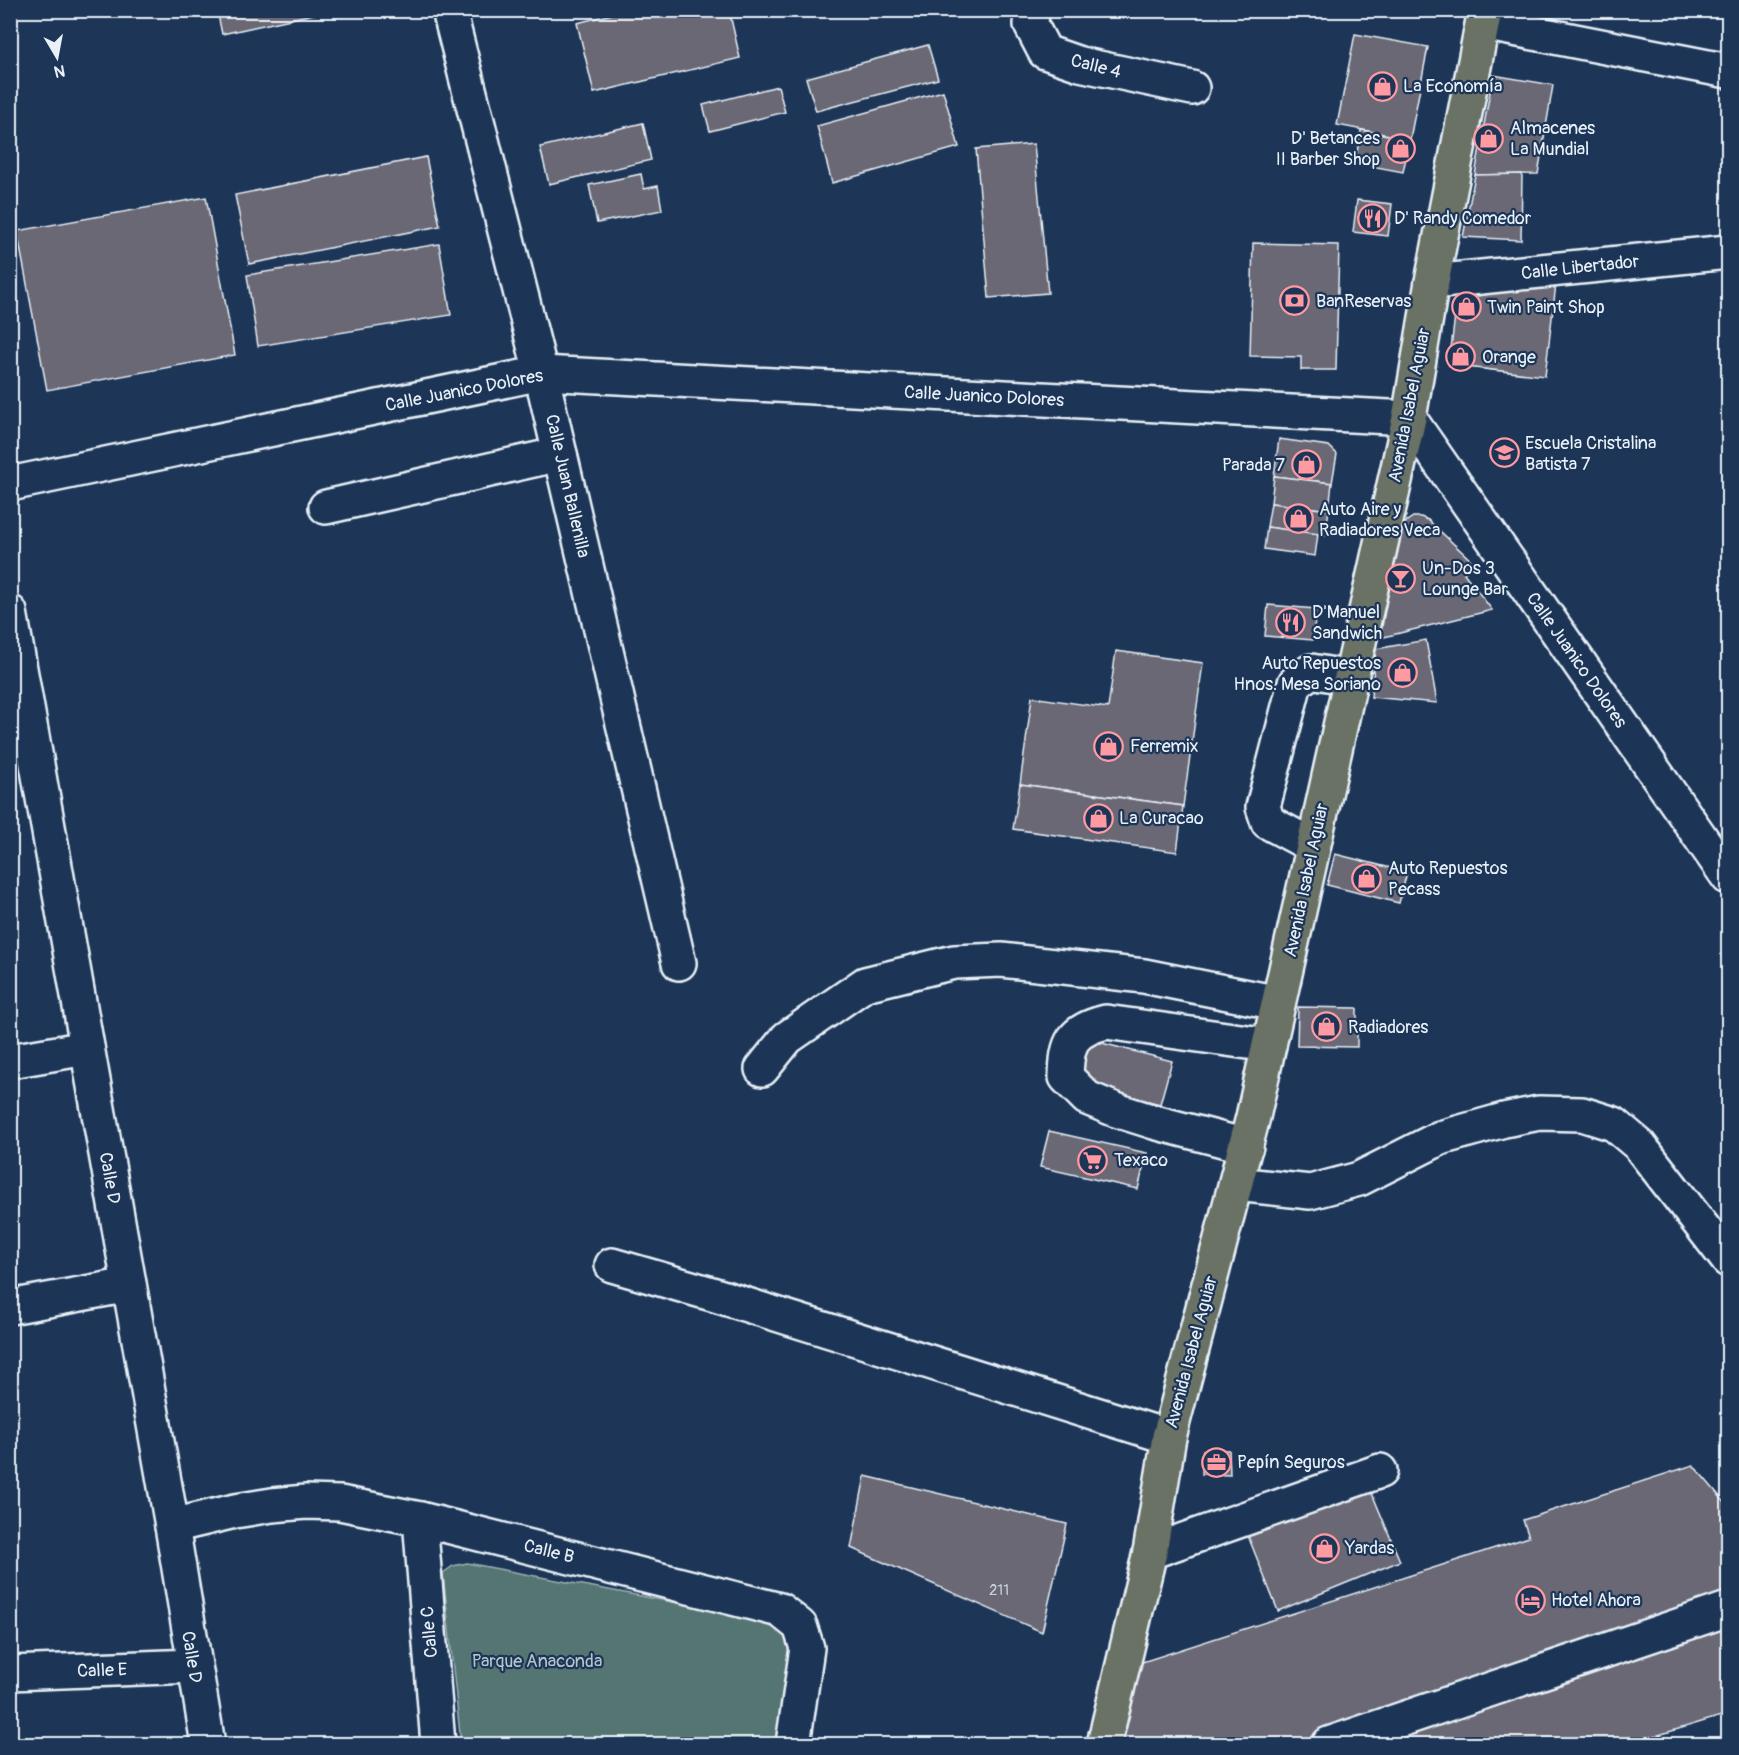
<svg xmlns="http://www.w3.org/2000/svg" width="1739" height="1755" font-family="Pangolin,sans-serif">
<rect width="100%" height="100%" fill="#1d3557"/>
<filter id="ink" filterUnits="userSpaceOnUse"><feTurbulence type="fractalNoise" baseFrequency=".0167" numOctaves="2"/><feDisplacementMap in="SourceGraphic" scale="12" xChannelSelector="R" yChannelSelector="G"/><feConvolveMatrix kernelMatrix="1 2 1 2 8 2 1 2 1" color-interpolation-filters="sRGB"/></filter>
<g filter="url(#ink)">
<path fill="#547473" stroke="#9eb2b6" stroke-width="1.5" d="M467,1563L772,1621L793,1641L784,1734L775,1742L769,1744H461L443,1573L453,1566Z"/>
<g fill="#6b6875" stroke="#e8f1f8" stroke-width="1.5">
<path d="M217,10H332L222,34Z"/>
<path d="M628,10H729L740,58L594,93L577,23Z"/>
<path d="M1355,34L1428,47L1410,139L1337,125Z"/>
<path d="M928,45L938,79L816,111L806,78Z"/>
<path d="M1493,75L1553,85L1538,174L1475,175Z"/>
<path d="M778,86L785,112L710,131L703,105Z"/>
<path d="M943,91L959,147L832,183L817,126Z"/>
<path d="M643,123L651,160L549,184L540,147Z"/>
<path d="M1361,130L1410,139L1403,172L1355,163Z"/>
<path d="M1034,144L1048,293L989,298L976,149Z"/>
<path d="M426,157L440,226L249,264L235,195Z"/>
<path d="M641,174L644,189L658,186L662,210L597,223L589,185Z"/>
<path d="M1522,174L1521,240L1463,237L1475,175Z"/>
<path d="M206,197L235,355L47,390L17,231Z"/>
<path d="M1357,200L1392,204L1388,236L1353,232Z"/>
<path d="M1253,243L1339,245L1336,370H1301V357L1250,356Z"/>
<path d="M439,244L451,315L258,346L247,275Z"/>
<path d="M1556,284L1545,376L1449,365L1457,299Z"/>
<path d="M1279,439L1329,446L1337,454L1332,483L1274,476Z"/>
<path d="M1274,476L1332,483L1329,510L1271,503Z"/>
<path d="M1271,503L1329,510L1325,536L1267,527Z"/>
<path d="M1413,517H1421L1428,520L1475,564L1464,573L1492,610L1380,638L1399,531L1407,521Z"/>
<path d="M1267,527L1318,534L1315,556L1264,549Z"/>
<path d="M1268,605L1316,609L1313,640L1265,636Z"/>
<path d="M1426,640L1437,703L1371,697L1376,649Z"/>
<path d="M1116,651L1203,663L1183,806L1020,784L1032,697L1108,708Z"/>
<path d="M1020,784L1183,806L1177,852L1013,829Z"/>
<path d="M1335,854L1407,872L1399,903L1327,885Z"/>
<path d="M1298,1007L1357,1008V1047L1297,1046Z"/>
<path d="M1090,1040L1172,1061L1160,1104L1079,1083Z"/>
<path d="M1049,1131L1147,1153L1138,1189L1040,1167Z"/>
<path d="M1203,1450H1229L1230,1475L1202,1474Z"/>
<path d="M1693,1465L1728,1506V1714L1629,1744H1117L1136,1664L1529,1537L1523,1520Z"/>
<path d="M865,1476L1067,1524L1042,1632L851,1548Z"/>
<path d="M1369,1486L1400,1561L1278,1611L1248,1536Z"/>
</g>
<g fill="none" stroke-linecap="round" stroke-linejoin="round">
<defs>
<g id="minor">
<path d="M449,10L541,373L679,963"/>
<path d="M1032,10L1031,25L1045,52L1080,64L1192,88"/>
<path d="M1483,23L1728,71"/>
<path d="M1432,282L1728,252"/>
<path d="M10,484L541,373L1409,418L1728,877"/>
<path d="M326,507L560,454"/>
<path d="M10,612L172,1526L208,1744"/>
<path d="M1313,846L1268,822L1263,807L1295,683L1311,671L1351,678"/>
<path d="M10,1061L87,1048"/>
<path d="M762,1069L787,1038L865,984L954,962L1001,960L1144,976L1278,1003"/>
<path d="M1246,1146L1154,1122L1116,1110L1087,1098L1066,1077C1067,1042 1071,1031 1106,1022L1269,1045"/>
<path d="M1236,1184L1310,1192L1359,1179L1440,1138L1504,1120L1539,1113L1582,1114L1614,1124L1639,1145L1728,1260"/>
<path d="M612,1265L712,1294L1169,1437"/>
<path d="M10,1307L129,1285"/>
<path d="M420,1519L438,1744"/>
<path d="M172,1526L235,1511L272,1505L306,1502L340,1503L420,1519L780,1610L800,1626L807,1648L793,1744"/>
<path d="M1150,1552L1380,1471"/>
<path d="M10,1673L194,1666"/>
<path d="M1329,1744L1728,1609"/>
</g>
<path id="major" d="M1104,1744L1150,1552L1169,1437L1253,1117L1409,418L1432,282L1485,10"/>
</defs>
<use href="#minor" stroke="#e8f1f8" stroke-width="38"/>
<use href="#major" stroke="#e8f1f8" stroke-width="38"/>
<use href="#minor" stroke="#1d3557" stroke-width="33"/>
<use href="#major" stroke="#6b7165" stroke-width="33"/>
</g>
</g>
<defs>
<symbol id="shop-ring" viewBox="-11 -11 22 22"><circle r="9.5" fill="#1d3557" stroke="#ff9aa2" stroke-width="1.5"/><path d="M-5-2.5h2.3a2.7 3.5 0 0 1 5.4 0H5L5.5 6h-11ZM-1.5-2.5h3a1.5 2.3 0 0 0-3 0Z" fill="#ff9aa2"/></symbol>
<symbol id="restaurant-ring" viewBox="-11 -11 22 22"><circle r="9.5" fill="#1d3557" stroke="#ff9aa2" stroke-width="1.5"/><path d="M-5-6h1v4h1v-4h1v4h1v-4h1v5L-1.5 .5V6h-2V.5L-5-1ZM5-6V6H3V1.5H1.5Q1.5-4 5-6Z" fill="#ff9aa2"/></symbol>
<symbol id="bank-ring" viewBox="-11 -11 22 22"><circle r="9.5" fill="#1d3557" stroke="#ff9aa2" stroke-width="1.5"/><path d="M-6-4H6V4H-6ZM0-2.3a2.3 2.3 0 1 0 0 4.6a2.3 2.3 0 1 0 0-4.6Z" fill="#ff9aa2"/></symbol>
<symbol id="school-ring" viewBox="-11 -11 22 22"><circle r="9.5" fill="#1d3557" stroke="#ff9aa2" stroke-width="1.5"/><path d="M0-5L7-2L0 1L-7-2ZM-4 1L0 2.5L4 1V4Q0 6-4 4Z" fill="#ff9aa2"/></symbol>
<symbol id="bar-ring" viewBox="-11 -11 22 22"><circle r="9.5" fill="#1d3557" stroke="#ff9aa2" stroke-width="1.5"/><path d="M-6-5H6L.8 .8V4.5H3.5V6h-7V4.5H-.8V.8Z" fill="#ff9aa2"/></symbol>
<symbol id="supermarket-ring" viewBox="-11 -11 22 22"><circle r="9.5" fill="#1d3557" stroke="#ff9aa2" stroke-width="1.5"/><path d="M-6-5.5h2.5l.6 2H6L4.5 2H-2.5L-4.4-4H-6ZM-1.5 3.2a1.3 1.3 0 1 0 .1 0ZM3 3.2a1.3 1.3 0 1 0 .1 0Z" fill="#ff9aa2"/></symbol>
<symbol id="office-ring" viewBox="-11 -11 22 22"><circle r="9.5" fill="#1d3557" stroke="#ff9aa2" stroke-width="1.5"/><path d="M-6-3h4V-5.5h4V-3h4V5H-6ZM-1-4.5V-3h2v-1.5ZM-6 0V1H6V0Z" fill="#ff9aa2"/></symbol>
<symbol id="hotel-ring" viewBox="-11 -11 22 22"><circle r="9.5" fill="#1d3557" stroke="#ff9aa2" stroke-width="1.5"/><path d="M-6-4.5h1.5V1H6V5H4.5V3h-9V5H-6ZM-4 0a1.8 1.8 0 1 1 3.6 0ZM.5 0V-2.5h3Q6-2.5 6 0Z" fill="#ff9aa2"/></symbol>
</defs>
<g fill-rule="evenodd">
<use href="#shop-ring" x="1366" y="70" width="33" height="33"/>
<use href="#shop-ring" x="1472" y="122" width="33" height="33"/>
<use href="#shop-ring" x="1384" y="132" width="33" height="33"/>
<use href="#restaurant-ring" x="1356" y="202" width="33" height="33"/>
<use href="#bank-ring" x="1278" y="284" width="33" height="33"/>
<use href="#shop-ring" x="1450" y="290" width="33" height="33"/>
<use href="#shop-ring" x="1444" y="340" width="33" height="33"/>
<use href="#school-ring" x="1488" y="436" width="33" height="33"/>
<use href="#shop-ring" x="1290" y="448" width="33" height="33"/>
<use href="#shop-ring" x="1282" y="502" width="33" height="33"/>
<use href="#bar-ring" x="1384" y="562" width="33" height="33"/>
<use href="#restaurant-ring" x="1274" y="606" width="33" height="33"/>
<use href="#shop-ring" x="1386" y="656" width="33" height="33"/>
<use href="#shop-ring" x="1092" y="730" width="33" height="33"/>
<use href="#shop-ring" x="1082" y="802" width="33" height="33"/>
<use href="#shop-ring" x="1350" y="862" width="33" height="33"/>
<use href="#shop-ring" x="1310" y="1010" width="33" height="33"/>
<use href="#supermarket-ring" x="1076" y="1144" width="33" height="33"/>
<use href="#office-ring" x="1200" y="1446" width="33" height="33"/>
<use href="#shop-ring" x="1308" y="1532" width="33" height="33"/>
<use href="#hotel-ring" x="1514" y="1584" width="33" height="33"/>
</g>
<g text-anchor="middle" stroke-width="4.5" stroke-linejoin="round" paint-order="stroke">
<g font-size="15" fill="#c9cfd7">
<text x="999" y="1595">211</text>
</g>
<g font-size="18" fill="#e8f1f8" stroke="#1d3557">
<text transform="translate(1096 66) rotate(14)" y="6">Calle 4</text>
<text transform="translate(1580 267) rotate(-6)" y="6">Calle Libertador</text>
<text transform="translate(464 390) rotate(-11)" y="6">Calle Juanico Dolores</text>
<text transform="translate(984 396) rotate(3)" y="6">Calle Juanico Dolores</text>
<text transform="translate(1409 405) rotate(-79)" y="6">Avenida Isabel Aguiar</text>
<text transform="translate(568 486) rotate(77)" y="6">Calle Juan Ballenilla</text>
<text transform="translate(1577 660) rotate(55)" y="6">Calle Juanico Dolores</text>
<text transform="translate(1306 880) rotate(-78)" y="6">Avenida Isabel Aguiar</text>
<text transform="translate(110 1178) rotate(80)" y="6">Calle D</text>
<text transform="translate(1191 1352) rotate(-75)" y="6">Avenida Isabel Aguiar</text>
<text transform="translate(549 1551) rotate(14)" y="6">Calle B</text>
<text transform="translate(429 1632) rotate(-95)" y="6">Calle C</text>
<text transform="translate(192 1657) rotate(81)" y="6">Calle D</text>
<text transform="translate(102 1670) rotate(-2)" y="6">Calle E</text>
</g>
<g font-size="18" fill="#e8f1f8" stroke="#1d3557" text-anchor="start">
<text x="1403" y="92">La Economía</text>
<text x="1510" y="134">Almacenes<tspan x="1510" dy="21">La Mundial</tspan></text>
<text x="1380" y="144" text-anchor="end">D' Betances<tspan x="1380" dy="21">II Barber Shop</tspan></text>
<text x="1394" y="224">D' Randy Comedor</text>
<text x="1316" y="307">BanReservas</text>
<text x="1487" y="313">Twin Paint Shop</text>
<text x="1482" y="363">Orange</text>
<text x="1525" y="449">Escuela Cristalina<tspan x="1525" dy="21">Batista 7</tspan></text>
<text x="1285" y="471" text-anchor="end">Parada 7</text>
<text x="1319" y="515">Auto Aire y<tspan x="1319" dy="21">Radiadores Veca</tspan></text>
<text x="1422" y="574">Un-Dos 3<tspan x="1422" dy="21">Lounge Bar</tspan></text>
<text x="1312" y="618">D'Manuel<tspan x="1312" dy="21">Sandwich</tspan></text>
<text x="1381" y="669" text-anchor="end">Auto Repuestos<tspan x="1381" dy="21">Hnos. Mesa Soriano</tspan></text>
<text x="1130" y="752">Ferremix</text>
<text x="1119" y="824">La Curacao</text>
<text x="1388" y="874">Auto Repuestos<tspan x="1388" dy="21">Pecass</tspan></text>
<text x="1348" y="1033">Radiadores</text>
<text x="1114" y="1166">Texaco</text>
<text x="1237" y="1468">Pepín Seguros</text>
<text x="1345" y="1554">Yardas</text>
<text x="1551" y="1606">Hotel Ahora</text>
</g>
<g font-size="18" fill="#b4c5c9" stroke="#1d3557">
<text x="537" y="1667">Parque Anaconda</text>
</g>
</g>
<rect width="1739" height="1755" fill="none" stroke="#1d3557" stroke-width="36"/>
<rect x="18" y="18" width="1703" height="1719" fill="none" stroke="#e8f1f8" stroke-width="2" filter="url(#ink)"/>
<g transform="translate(57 57) rotate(170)" stroke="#1d3557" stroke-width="4.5" paint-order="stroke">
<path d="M0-4.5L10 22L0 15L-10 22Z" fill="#e8f1f8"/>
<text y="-9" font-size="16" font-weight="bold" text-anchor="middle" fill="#e8f1f8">N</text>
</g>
</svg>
